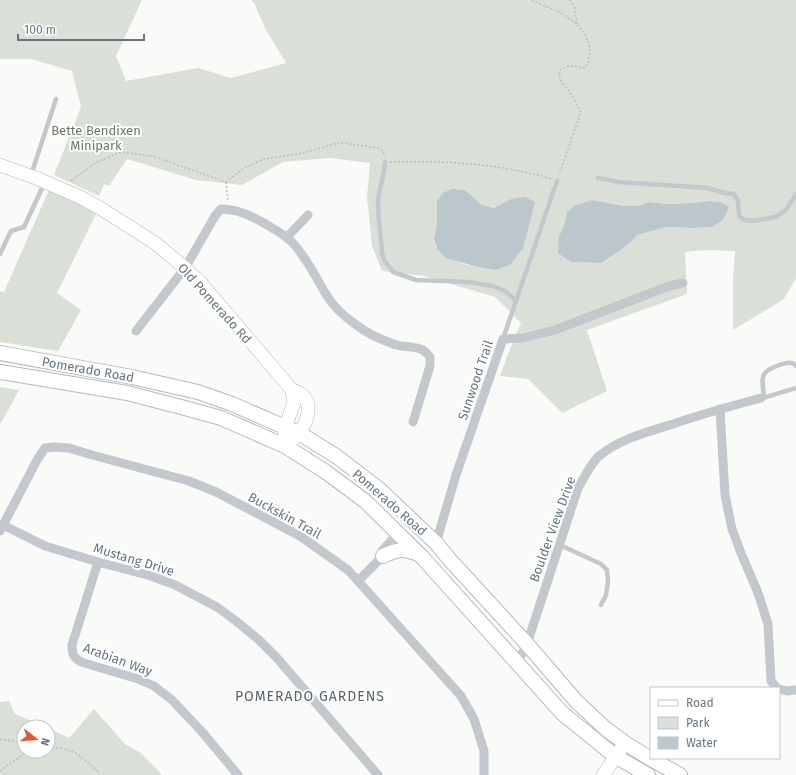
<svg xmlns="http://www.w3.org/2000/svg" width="796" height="775" font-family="'Fira Sans',sans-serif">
<rect width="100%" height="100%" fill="#fafaf8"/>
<g fill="#dadfd7" fill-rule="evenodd">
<path d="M0,0H142L116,56L126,81L198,68L231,78L286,63L266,30L254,3L251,0H796V278L783,300L733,330V279L735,251L706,250L685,252L687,294L587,330L607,391L562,413L528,379L500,376L510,349L521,323L495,297L424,276L382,271L372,246L367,197L370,163L330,158L283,162L242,185L196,180L127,159L109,186L104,184L99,196L54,175L81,107L72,71L31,59H0ZM465,190L482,205L494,208L511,199L510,265L496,270L481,268L461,263L434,239L437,224V201ZM593,200L623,206H638L649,202L666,204L691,203L710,201L720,202L711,227L691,228L666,227L637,235L631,242L625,247L601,263L571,262L559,236L564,226L567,212Z"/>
<path d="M49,190L97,212L57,293L81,310L58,351L0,342V291L4,292Z"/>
<path d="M0,387L19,390L0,425Z"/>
<path d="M9,701L15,714L45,727H24V751H48V728L69,738L94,709L125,744L141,753L162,775H0V702Z"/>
</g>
<g fill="#bbc7cb">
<path d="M452,189L465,190L482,205L494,208L511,199L525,197L535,202L523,248L510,265L496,270L481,268L446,258L438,250L434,239L437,224V201L443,193Z"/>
<path d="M593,200L623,206H638L649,202L666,204L691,203L710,201L720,202L729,207L723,220L711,227L691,228L666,227L637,235L631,242L625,247L601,263L571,262L558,253L559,236L564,226L567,212L576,205Z"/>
</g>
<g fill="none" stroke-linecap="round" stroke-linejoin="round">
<defs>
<g id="secondary">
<path d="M0,165L36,178L80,197L100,208L155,243L185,268L200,282L292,390C295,391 298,392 301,394C314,403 307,423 299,433C295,438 290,442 285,446"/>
<path d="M285,436V427L294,403L292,390"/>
<path d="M603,775L625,743"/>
</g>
<g id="primary">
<path d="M0,353L132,377L198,392L232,404L285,427L299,433L336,456L379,489L436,543L450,560L527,644L576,701L606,729L625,743L651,759L680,775"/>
<path d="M0,372L127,393L185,408L221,418L285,446L326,472L365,501L422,557L562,713L615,756L648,775"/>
<path d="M383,556C399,549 402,548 418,554"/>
</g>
</defs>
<use href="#secondary" stroke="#b3babf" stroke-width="14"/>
<use href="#primary" stroke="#b5babe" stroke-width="16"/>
<g stroke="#bbbfc2" stroke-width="1.5" stroke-dasharray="2 2" stroke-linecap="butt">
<path d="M532,0L561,13L577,24L585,34L590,48L588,64L584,68C575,66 569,65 561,69L559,74L561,81L569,91L581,112L559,175"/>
<path d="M570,0L574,6L577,24"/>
<path d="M390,162C430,161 470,162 509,169C523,172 537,174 551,179"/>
<path d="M71,181L95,163L121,152L152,156L226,182"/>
<path d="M226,182L244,168L264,159L303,153L334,144L343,143L379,148L383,151L385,156"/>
<path d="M226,182L228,200"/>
<path d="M0,739L24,743"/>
<path d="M48,747L63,748L76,753L97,770L99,775"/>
<path d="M0,771L28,751"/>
</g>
<g stroke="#c3c8cc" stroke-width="4.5">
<path d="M385,162C384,176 379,189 378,202C378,219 381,236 382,253L384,260L393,272L416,280L469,282L493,286L505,291L516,301"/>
<path d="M34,175L33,169L56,99"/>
<path d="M598,178L619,182L708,188L724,193L734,194L738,201L739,214L740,217L745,220L753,221L775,217L786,210L796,194"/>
<path d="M0,254L11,231L24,227L44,184"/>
<path d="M503,339L516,301L557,181"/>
<path d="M763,398L796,388"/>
<path d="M764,398C764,390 760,379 765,373C769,368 789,360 794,364C795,364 795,366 796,366"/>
<path d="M560,545L601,564L607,570L608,582L606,595L601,605"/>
</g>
<g stroke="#c3c8cc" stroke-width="9">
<path d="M287,237L308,215"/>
<path d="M136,331L185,268L215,216L221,209C235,209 250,215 262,222C272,228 284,234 292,242C307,258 316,278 327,296C334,307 345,317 355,324C367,334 382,340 396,345C404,347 416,346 423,350C426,352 428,355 430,357V366L413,422"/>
<path d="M720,409L725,495L732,529L741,553L758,593L768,624L771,681L777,688"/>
<path d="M3,525L45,546L98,562L151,576L175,585L217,607L236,621L259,640L277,658L378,775"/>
<path d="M0,531L37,460L45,448L55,447L69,448L92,455L189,481L216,492L300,536L348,570L358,581L461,696L474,719L484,751V775"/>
<path d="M436,543L456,475L503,339L523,338L555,330L669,286L683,283"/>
<path d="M98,562L72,645C72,654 73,657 81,662L138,679L154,686L172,700L203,733L238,775"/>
<path d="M358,581L383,556L382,551L398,533"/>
<path d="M517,663L527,644L578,488C584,478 590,465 598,457C619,439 647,432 673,424C702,414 731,406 761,398"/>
<path d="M779,689L787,691L796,690"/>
</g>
<use href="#secondary" stroke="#fff" stroke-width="13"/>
<use href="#primary" stroke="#fff" stroke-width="14"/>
</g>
<g text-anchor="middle" stroke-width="4" stroke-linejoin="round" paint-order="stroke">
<g font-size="13" fill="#687a64" stroke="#fff">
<text x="96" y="135">Bette Bendixen<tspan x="96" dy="15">Minipark</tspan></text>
</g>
<g font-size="13" fill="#657683" stroke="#fff">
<text transform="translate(215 303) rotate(48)" y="5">Old Pomerado Rd</text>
<text transform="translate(88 369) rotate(10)" y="5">Pomerado Road</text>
<text transform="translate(475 380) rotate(-71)" y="5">Sunwood Trail</text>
<text transform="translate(390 502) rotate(41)" y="5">Pomerado Road</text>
<text transform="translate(285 515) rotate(29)" y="5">Buckskin Trail</text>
<text transform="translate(552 529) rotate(-70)" y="5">Boulder View Drive</text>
<text transform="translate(134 559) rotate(17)" y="5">Mustang Drive</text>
<text transform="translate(118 659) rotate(20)" y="5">Arabian Way</text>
</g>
<g font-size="14" letter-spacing="1" fill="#57646e" stroke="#fff">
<text x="310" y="701">POMERADO GARDENS</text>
</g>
</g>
<rect x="650" y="687" width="130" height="72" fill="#ffffff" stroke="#c1c8cd"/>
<rect x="658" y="700" width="20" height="6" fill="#ffffff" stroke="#c1c8cd"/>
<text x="686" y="707" font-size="12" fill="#657683">Road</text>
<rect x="658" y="717" width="20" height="12" fill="#dadfd7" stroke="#c1c8cd"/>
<text x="686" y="727" font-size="12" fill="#657683">Park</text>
<rect x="658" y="737" width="20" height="12" fill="#bbc7cb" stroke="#c1c8cd"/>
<text x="686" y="747" font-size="12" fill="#657683">Water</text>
<g transform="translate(36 739) rotate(107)"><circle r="19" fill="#ffffff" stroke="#c1c8cd"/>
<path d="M0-3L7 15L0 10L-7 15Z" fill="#e4572e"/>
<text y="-6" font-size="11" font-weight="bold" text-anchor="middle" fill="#657683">N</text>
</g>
<path d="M18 34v6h126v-6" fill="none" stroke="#657683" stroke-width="2"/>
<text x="24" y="34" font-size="12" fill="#657683" stroke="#ffffff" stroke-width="3" paint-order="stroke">100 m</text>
</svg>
